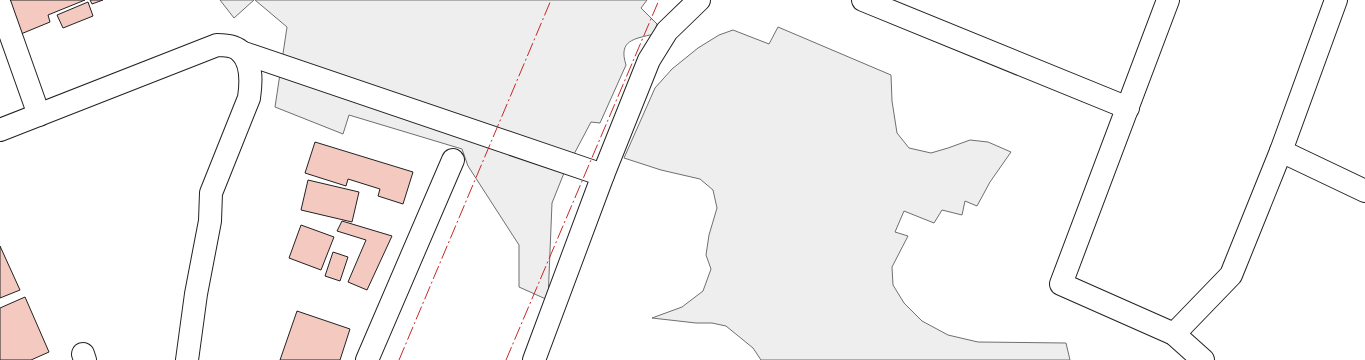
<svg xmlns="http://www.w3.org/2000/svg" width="1365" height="360" font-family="Ubuntu,sans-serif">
<rect width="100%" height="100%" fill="#fff"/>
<g fill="#eee" stroke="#6f6f6f">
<path d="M220,0H254L234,18Z"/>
<path d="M255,0H647L641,8L657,24L654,34C634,39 618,40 626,65L600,123L591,122L564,173L552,203L548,300L519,287V245L468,166L462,149L349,115L343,134L275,107L287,27Z"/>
<path d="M778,27L891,75L892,101L897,133L909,148L931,153L948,148L970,140L988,142L1011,152L990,182L977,206L965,201L962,215L942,210L934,223L904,211L895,232L908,236L892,267L893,285L904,303L922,321L948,335L978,342L1066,343L1070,360H761L753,348L726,326L712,323H696L652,318L682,307L703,291L711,269L706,255L709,235L717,208L713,190L700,179L661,170L624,158L655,88L672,69L698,48L719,35L733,30L769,44Z"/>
</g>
<g fill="#f3c9c0" stroke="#222">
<path d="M4,0H85L48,15L50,22L16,36Z"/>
<path d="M90,0H103L92,4Z"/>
<path d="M88,2L93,16L63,28L57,15Z"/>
<path d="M315,142L413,172L403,204L378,196L380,189L348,179L346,186L305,173Z"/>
<path d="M308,180L359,192L352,222L301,210Z"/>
<path d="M342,221L392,236L367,290L348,282L366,240L337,231Z"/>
<path d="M301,225L334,237L321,270L289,258Z"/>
<path d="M0,246L20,290L0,298Z"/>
<path d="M333,252L348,257L340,281L325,276Z"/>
<path d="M25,297L49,352L31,360H0V308Z"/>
<path d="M297,311L350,329L340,360H280Z"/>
</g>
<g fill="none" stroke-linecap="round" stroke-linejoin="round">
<defs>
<g id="minor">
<path d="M863,0L1128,108"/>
<path d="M1168,0L1061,284L1174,334L1203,360"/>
<path d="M0,5L39,115"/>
<path d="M241,52L603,175"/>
<path d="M0,130L217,45C225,45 236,46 241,52C253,64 251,84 249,98L211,193L210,221L196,294L187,360"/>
<path d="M1281,151L1365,191"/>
<path d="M1174,334L1231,275L1281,151L1336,0"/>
<path d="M83,354L85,360"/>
<path d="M367,360L453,160"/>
<path d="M534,360L603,175L649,60L667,31L699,0"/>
</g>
</defs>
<use href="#minor" stroke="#222" stroke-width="24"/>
<use href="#minor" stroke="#fff" stroke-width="22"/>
<g stroke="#c62828" stroke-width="1" stroke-dasharray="14 3 2 3" stroke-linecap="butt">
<path d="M399,360L551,0"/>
<path d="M506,360L659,0"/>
</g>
</g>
</svg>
